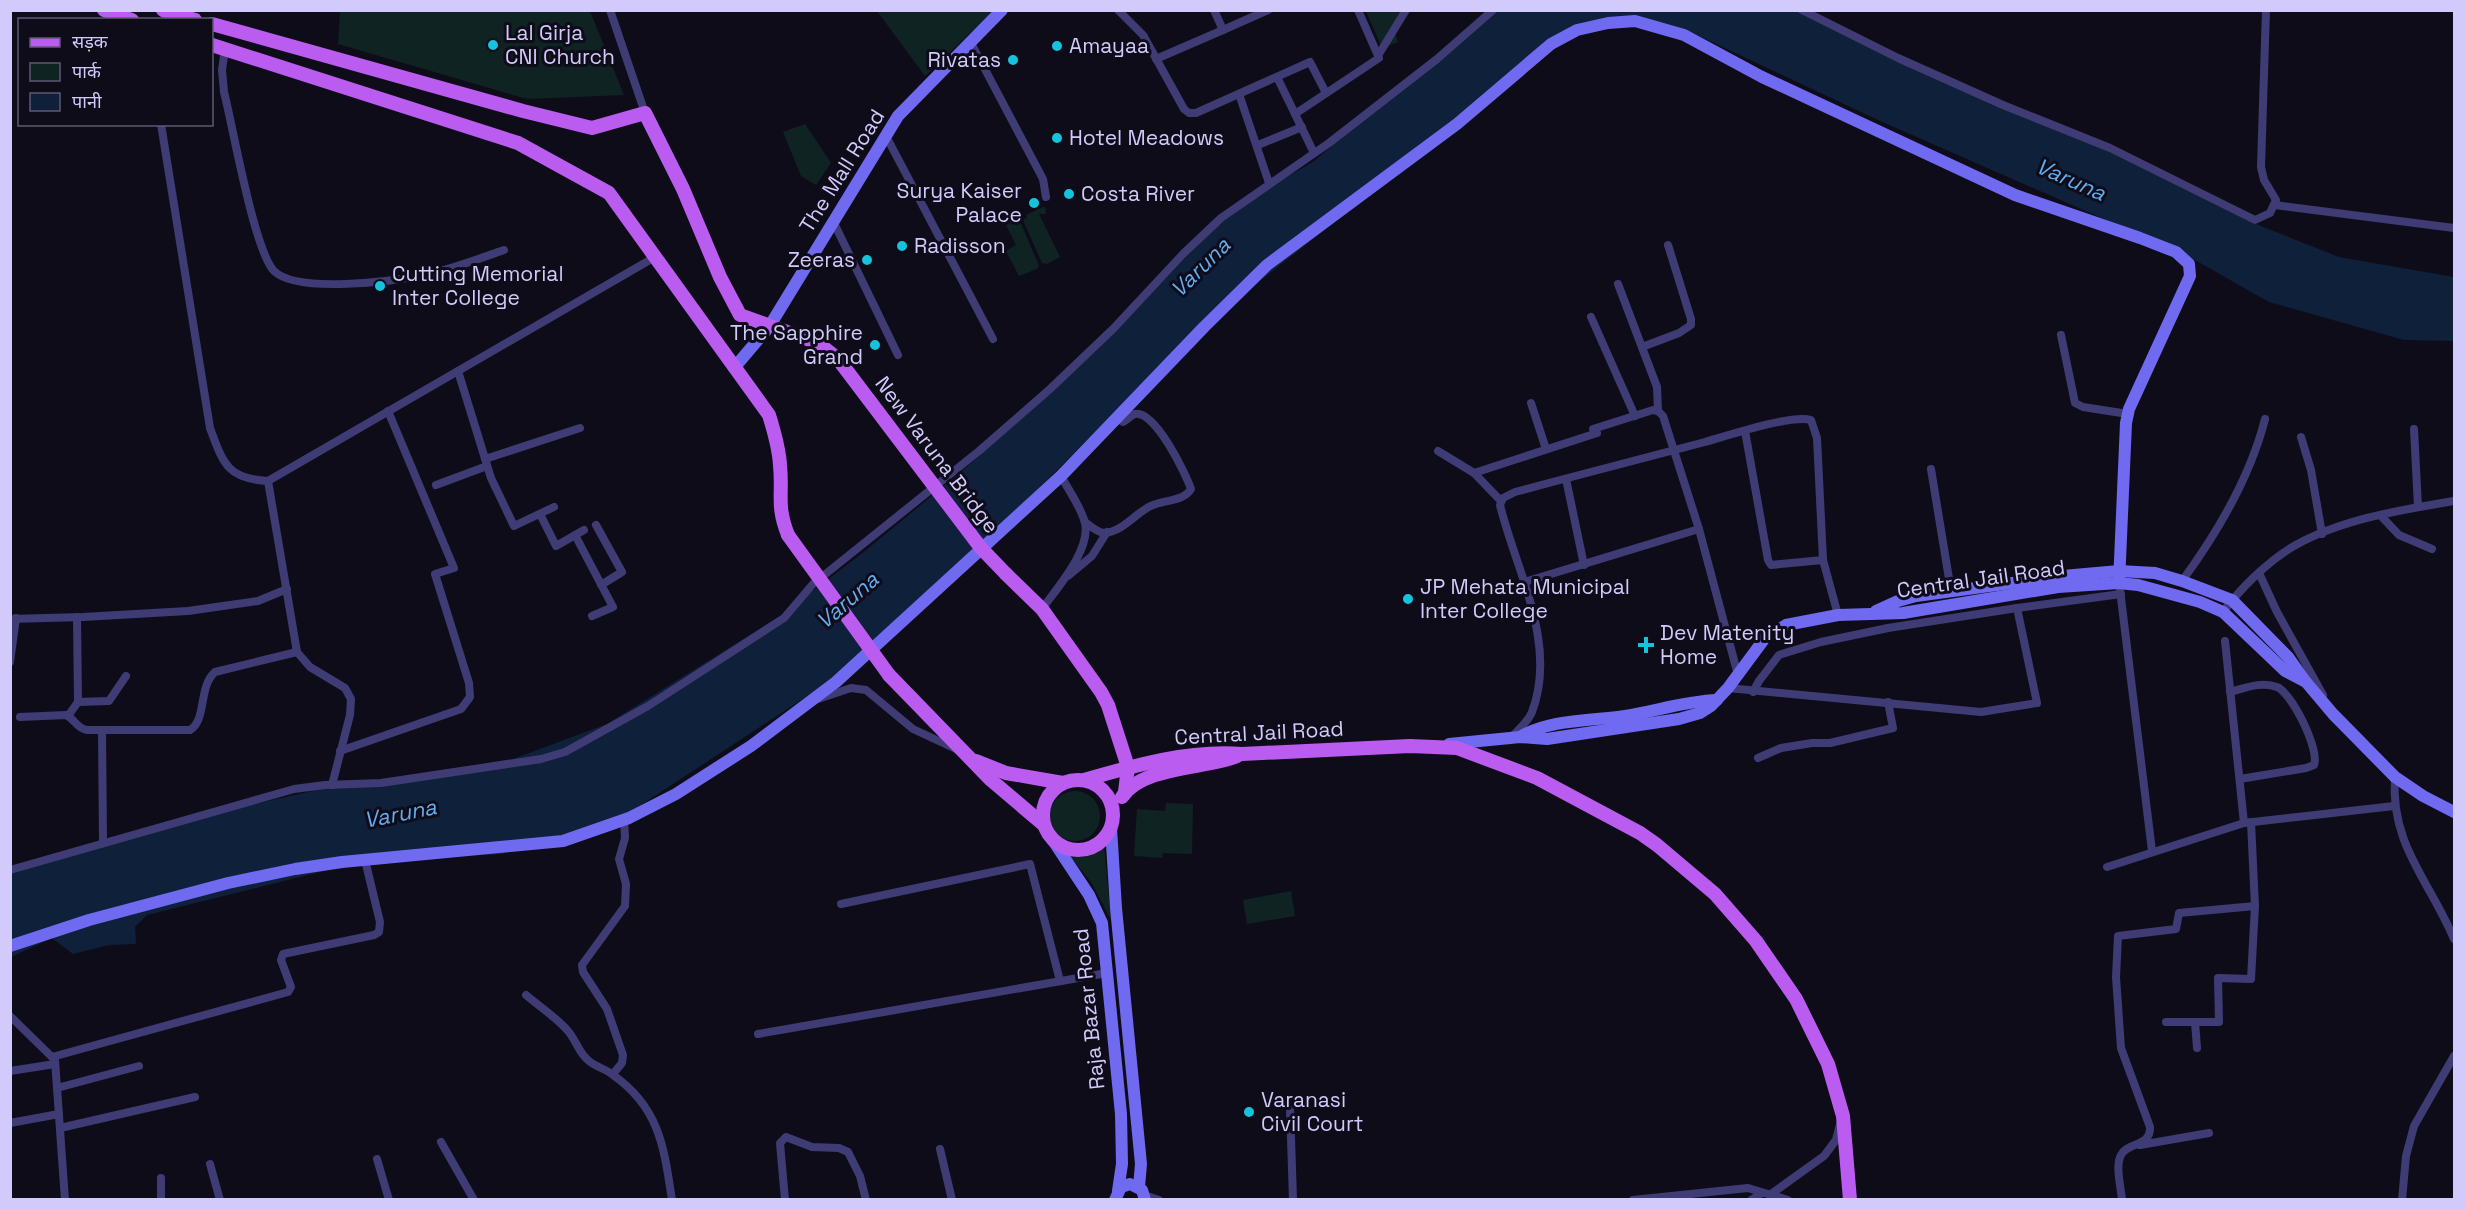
<svg xmlns="http://www.w3.org/2000/svg" width="2465" height="1210" font-family="'Space Grotesk','Noto Sans Devanagari',sans-serif">
<rect width="100%" height="100%" fill="#0f0c1a"/>
<g fill="#102323">
<path d="M340,11H590L624,95L527,99L338,44Z"/>
<path d="M877,11H993L925,76Z"/>
<path d="M1366,11H1401L1403,17L1395,33L1398,42L1382,48Z"/>
<path d="M805,124L831,163L816,185L801,176L783,132Z"/>
<path d="M1045,206L1046,214H1039L1060,257L1047,264L1042,263L1023,220L1027,218L1026,215Z"/>
<path d="M1019,219L1039,266L1037,269L1019,276L1006,251L1016,245L1006,225Z"/>
<circle cx="1075" cy="816" r="25"/>
<path d="M1166,803L1193,804L1192,854L1163,853L1162,858L1134,856L1137,809L1165,811Z"/>
<path d="M1104,845L1111,920L1091,882L1070,856C1085,856 1093,853 1104,845Z"/>
<path d="M1291,891L1295,916L1247,924L1243,900Z"/>
</g>
<path fill="#0f203b" d="M1490,11H1798L2045,120L2246,220L2339,257L2454,277V341L2404,340L2269,302L2186,255L1878,120L1693,33L1608,20L1561,32L1467,118L1195,332L1018,509L853,666L615,822L503,854L360,862L147,915L135,927L136,944L109,945L73,954L52,938L11,957L10,873L184,820L321,789L513,759L607,724L780,616L865,551L968,466L1099,348L1216,226L1268,188L1313,162Z"/>
<g fill="none" stroke-linecap="round" stroke-linejoin="round">
<g stroke="#3f3c75" stroke-width="8">
<path d="M610,10L645,113"/>
<path d="M1118,10L1143,35L1184,109L1189,113H1196L1310,62L1326,93"/>
<path d="M1214,10L1223,30L1268,10"/>
<path d="M1802,10L1898,58L2003,105L2110,148L2255,220L2270,213L2276,200L2264,180L2261,167L2266,10"/>
<path d="M970,41L1043,179L1046,197"/>
<path d="M225,49L222,70L224,92C233,127 254,250 274,271C297,294 394,281 425,275C452,269 478,259 504,250"/>
<path d="M1379,54L1406,10"/>
<path d="M1156,59L1223,30"/>
<path d="M1277,77L1295,114"/>
<path d="M1239,94L1269,183"/>
<path d="M161,124L210,428C223,463 227,479 268,481L655,257"/>
<path d="M886,136L993,339"/>
<path d="M1258,145L1302,127"/>
<path d="M1314,153L1295,114L1379,58L1358,10"/>
<path d="M2275,205L2454,228"/>
<path d="M833,221L898,355"/>
<path d="M1618,284L1657,387L1658,411"/>
<path d="M1591,317L1635,416"/>
<path d="M2061,335L2075,403L2083,407L2128,414"/>
<path d="M1642,347L1679,333L1691,325V319L1668,245"/>
<path d="M458,371L491,478L514,526L554,507"/>
<path d="M1531,403L1546,449"/>
<path d="M1593,429L1653,410L1658,411L1663,416L1699,529L1738,675"/>
<path d="M2414,429L2418,507"/>
<path d="M1745,431L1768,560L1771,565L1823,560"/>
<path d="M2301,437L2311,470L2322,534"/>
<path d="M1438,451L1474,473L1501,501"/>
<path d="M485,459L580,428"/>
<path d="M1931,469L1951,591"/>
<path d="M1474,473L1597,433"/>
<path d="M1566,479L1584,565"/>
<path d="M268,481L297,652L310,667L345,688L351,699L350,715L332,785"/>
<path d="M436,485L487,466"/>
<path d="M540,514L556,546L584,530"/>
<path d="M2381,516L2399,535L2432,549"/>
<path d="M1085,522C1090,526 1098,533 1105,533C1124,531 1137,511 1153,505C1165,500 1184,501 1191,489C1186,474 1155,410 1135,414C1131,415 1127,420 1123,422L1117,418"/>
<path d="M596,525L622,572L601,585"/>
<path d="M575,535L613,607L592,616"/>
<path d="M2259,573L2277,612L2323,695"/>
<path d="M1068,576L1092,556L1107,532"/>
<path d="M2182,581C2218,532 2250,478 2265,419"/>
<path d="M1525,582L1699,529"/>
<path d="M2120,590L2152,851"/>
<path d="M1042,609C1057,588 1091,550 1085,523C1081,507 1069,491 1061,476"/>
<path d="M2223,612C2240,589 2268,561 2294,546C2342,519 2401,510 2454,501"/>
<path d="M77,617L78,702"/>
<path d="M10,619L83,617L188,611L258,601L287,589"/>
<path d="M2225,641L2244,823"/>
<path d="M10,662L16,618"/>
<path d="M1728,688L1981,712L2037,703L2017,608L2121,594"/>
<path d="M1753,692L1759,681L1779,655L1821,642L1888,628L2017,608"/>
<path d="M2230,692C2245,688 2262,681 2277,687C2292,693 2320,750 2314,765L2306,768L2240,779"/>
<path d="M818,699L851,688L866,690L913,729L958,750"/>
<path d="M68,716L78,702L109,701L126,676"/>
<path d="M20,717L66,715C75,719 76,728 87,730H190C207,720 198,687 215,672L297,652"/>
<path d="M102,730L103,842"/>
<path d="M1509,740C1517,731 1528,722 1532,712C1558,643 1516,571 1500,505L1503,498L1515,492C1578,475 1641,459 1705,442C1727,436 1792,414 1811,420L1817,438L1823,560L1838,615"/>
<path d="M340,751L461,709L470,697L469,683L435,574L454,568L388,411"/>
<path d="M1758,758L1781,748L1812,743H1830L1893,728L1888,702"/>
<path d="M2395,777C2390,845 2430,881 2454,939"/>
<path d="M2107,867L2244,823L2394,806"/>
<path d="M10,870L294,789L325,785L381,783L541,759L565,752L648,706L784,618L813,584L979,451L1050,389L1113,329L1183,254L1221,218L1329,143L1437,59L1493,10"/>
<path d="M841,904L1030,864L1060,981"/>
<path d="M526,995C540,1007 556,1017 568,1031C576,1040 579,1054 589,1061C596,1067 606,1069 613,1075C660,1108 664,1148 672,1200"/>
<path d="M10,1016L55,1060L65,1200"/>
<path d="M2166,1022H2219L2218,978L2251,979L2255,906L2251,822"/>
<path d="M2195,1022L2197,1048"/>
<path d="M758,1034L1107,973"/>
<path d="M52,1057L288,992L291,987L281,960L283,954L374,935L379,932L380,922L365,860"/>
<path d="M10,1071L55,1064"/>
<path d="M613,1074L622,1063L623,1055L607,1009L583,972L582,965L625,906L626,884L619,859L625,838L624,819"/>
<path d="M57,1088L139,1066"/>
<path d="M1290,1108L1293,1200"/>
<path d="M10,1123L59,1114"/>
<path d="M60,1128L195,1097"/>
<path d="M441,1142L474,1200"/>
<path d="M2140,1145L2209,1133"/>
<path d="M940,1149L952,1200"/>
<path d="M377,1159L389,1200"/>
<path d="M210,1164L220,1200"/>
<path d="M1771,1194L1824,1156L1836,1140L1840,1124"/>
<path d="M1144,1195L1159,1200"/>
<path d="M161,1200V1178"/>
<path d="M785,1200L780,1143L786,1137L812,1147L839,1148L848,1152L860,1176L866,1200"/>
<path d="M1633,1200L1748,1188L1788,1200"/>
<path d="M1751,1200L1762,1193"/>
<path d="M2122,1200C2121,1187 2115,1166 2121,1155C2127,1142 2151,1147 2150,1127L2121,1048L2116,977L2118,936L2176,929L2179,913L2255,906"/>
<path d="M2402,1200L2406,1156L2414,1126L2454,1056"/>
</g>
<g stroke="#706af1" stroke-width="12">
<path d="M734,368L769,327L898,116L1002,10"/>
<path d="M1876,611L1898,601L1916,596L2063,576L2119,571L2155,573L2182,581L2232,600L2288,657L2305,681"/>
<path d="M1520,737C1550,719 1591,721 1625,716C1656,711 1686,701 1717,700"/>
<path d="M1449,744L1520,737L1547,739L1679,719L1700,713L1711,706L1728,688L1765,638L1786,625L1838,615L1903,613L2058,587L2119,583L2138,585L2200,602L2223,612L2285,671L2306,682L2333,714L2395,777L2423,796L2454,812"/>
<path d="M1111,828L1116,908L1141,1164L1139,1187"/>
<path d="M1050,836L1089,895L1102,923L1121,1114L1122,1164L1118,1191"/>
<path d="M10,946L89,920L228,883L295,869L342,862L563,841L629,818L676,794L751,746L836,682L1061,476L1204,327L1267,265L1457,124L1551,44L1577,30L1608,23L1635,21L1684,35L1762,77L2015,195L2140,238L2176,252L2189,264L2190,276L2129,409L2126,423L2119,583"/>
<path d="M1115,1200L1121,1187L1130,1184L1142,1190L1145,1200"/>
</g>
<g stroke="#bb5cf0" stroke-width="14">
<path d="M104,10L132,20"/>
<path d="M163,10L195,20"/>
<path d="M212,24L523,111L592,128L645,113L683,189L720,277L740,315L818,343L838,359"/>
<path d="M212,45L518,143L609,193L769,415C774,431 779,448 780,465C783,495 776,505 788,535"/>
<path d="M1006,574L1042,609L1101,692L1108,705L1128,767L1125,792"/>
<path d="M889,675L991,780L1044,825"/>
<path d="M976,761L1006,773L1063,783"/>
<circle cx="1078" cy="815" r="35"/>
<path d="M1084,780C1136,765 1188,750 1242,754L1410,746L1457,748L1537,778L1640,833L1657,845L1715,894L1756,941L1796,999L1828,1064L1843,1116L1850,1200"/>
<path d="M1122,797C1142,766 1206,769 1237,756"/>
</g>
<g stroke="#bb5cf0" stroke-width="14">
<path d="M838,359L981,548L1006,574"/>
<path d="M788,535L889,675"/>
</g>
</g>
<g fill="#15c4dc" stroke="#0f0c1a" stroke-width="2">
<circle cx="493" cy="45" r="6"/>
<circle cx="1057" cy="46" r="6"/>
<circle cx="1013" cy="60" r="6"/>
<circle cx="1057" cy="138" r="6"/>
<circle cx="1069" cy="194" r="6"/>
<circle cx="1034" cy="203" r="6"/>
<circle cx="902" cy="246" r="6"/>
<circle cx="867" cy="260" r="6"/>
<circle cx="380" cy="286" r="6"/>
<circle cx="875" cy="345" r="6"/>
<circle cx="1408" cy="599" r="6"/>
<path d="M1643 636h6v6h6v6h-6v6h-6v-6h-6v-6h6z"/>
<circle cx="1249" cy="1112" r="6"/>
</g>
<g text-anchor="middle" stroke-width="6" stroke-linejoin="round" paint-order="stroke">
<g font-size="21" fill="#d1cafa" stroke="#0f0c1a" text-anchor="start">
<text x="505" y="40">Lal Girja<tspan x="505" dy="24">CNI Church</tspan></text>
<text x="1069" y="53">Amayaa</text>
<text x="1001" y="67" text-anchor="end">Rivatas</text>
<text x="1069" y="145">Hotel Meadows</text>
<text x="1022" y="198" text-anchor="end">Surya Kaiser<tspan x="1022" dy="24">Palace</tspan></text>
<text x="1081" y="201">Costa River</text>
<text x="914" y="253">Radisson</text>
<text x="855" y="267" text-anchor="end">Zeeras</text>
<text x="392" y="281">Cutting Memorial<tspan x="392" dy="24">Inter College</tspan></text>
<text x="863" y="340" text-anchor="end">The Sapphire<tspan x="863" dy="24">Grand</tspan></text>
<text x="1420" y="594">JP Mehata Municipal<tspan x="1420" dy="24">Inter College</tspan></text>
<text x="1660" y="640">Dev Matenity<tspan x="1660" dy="24">Home</tspan></text>
<text x="1261" y="1107">Varanasi<tspan x="1261" dy="24">Civil Court</tspan></text>
</g>
<g font-size="21" fill="#d1cafa" stroke="#0f0c1a">
<text transform="translate(842 171) rotate(-58)" y="7">The Mall Road</text>
<text transform="translate(937 455) rotate(53)" y="7">New Varuna Bridge</text>
<text transform="translate(1981 579) rotate(-8)" y="7">Central Jail Road</text>
<text transform="translate(1259 733) rotate(-3)" y="7">Central Jail Road</text>
<text transform="translate(1089 1009) rotate(-96)" y="7">Raja Bazar Road</text>
</g>
<g font-size="22" font-style="italic" fill="#62acf0" stroke="#0f0c1a">
<text transform="translate(2071 179) rotate(24)" y="8">Varuna</text>
<text transform="translate(1200 267) rotate(-45)" y="8">Varuna</text>
<text transform="translate(847 600) rotate(-41)" y="8">Varuna</text>
<text transform="translate(400 813) rotate(-11)" y="8">Varuna</text>
</g>
</g>
<rect width="2465" height="1210" fill="none" stroke="#d1cafa" stroke-width="24"/>
<rect x="18" y="18" width="195" height="108" fill="#0f0c1a" stroke="#5d5874" stroke-width="1.5"/>
<rect x="30" y="38" width="30" height="9" fill="#bb5cf0" stroke="#5d5874" stroke-width="1.5"/>
<text x="72" y="48" font-size="18" fill="#d1cafa">सड़क</text>
<rect x="30" y="63" width="30" height="18" fill="#102323" stroke="#5d5874" stroke-width="1.5"/>
<text x="72" y="78" font-size="18" fill="#d1cafa">पार्क</text>
<rect x="30" y="93" width="30" height="18" fill="#0f203b" stroke="#5d5874" stroke-width="1.5"/>
<text x="72" y="108" font-size="18" fill="#d1cafa">पानी</text>
</svg>
